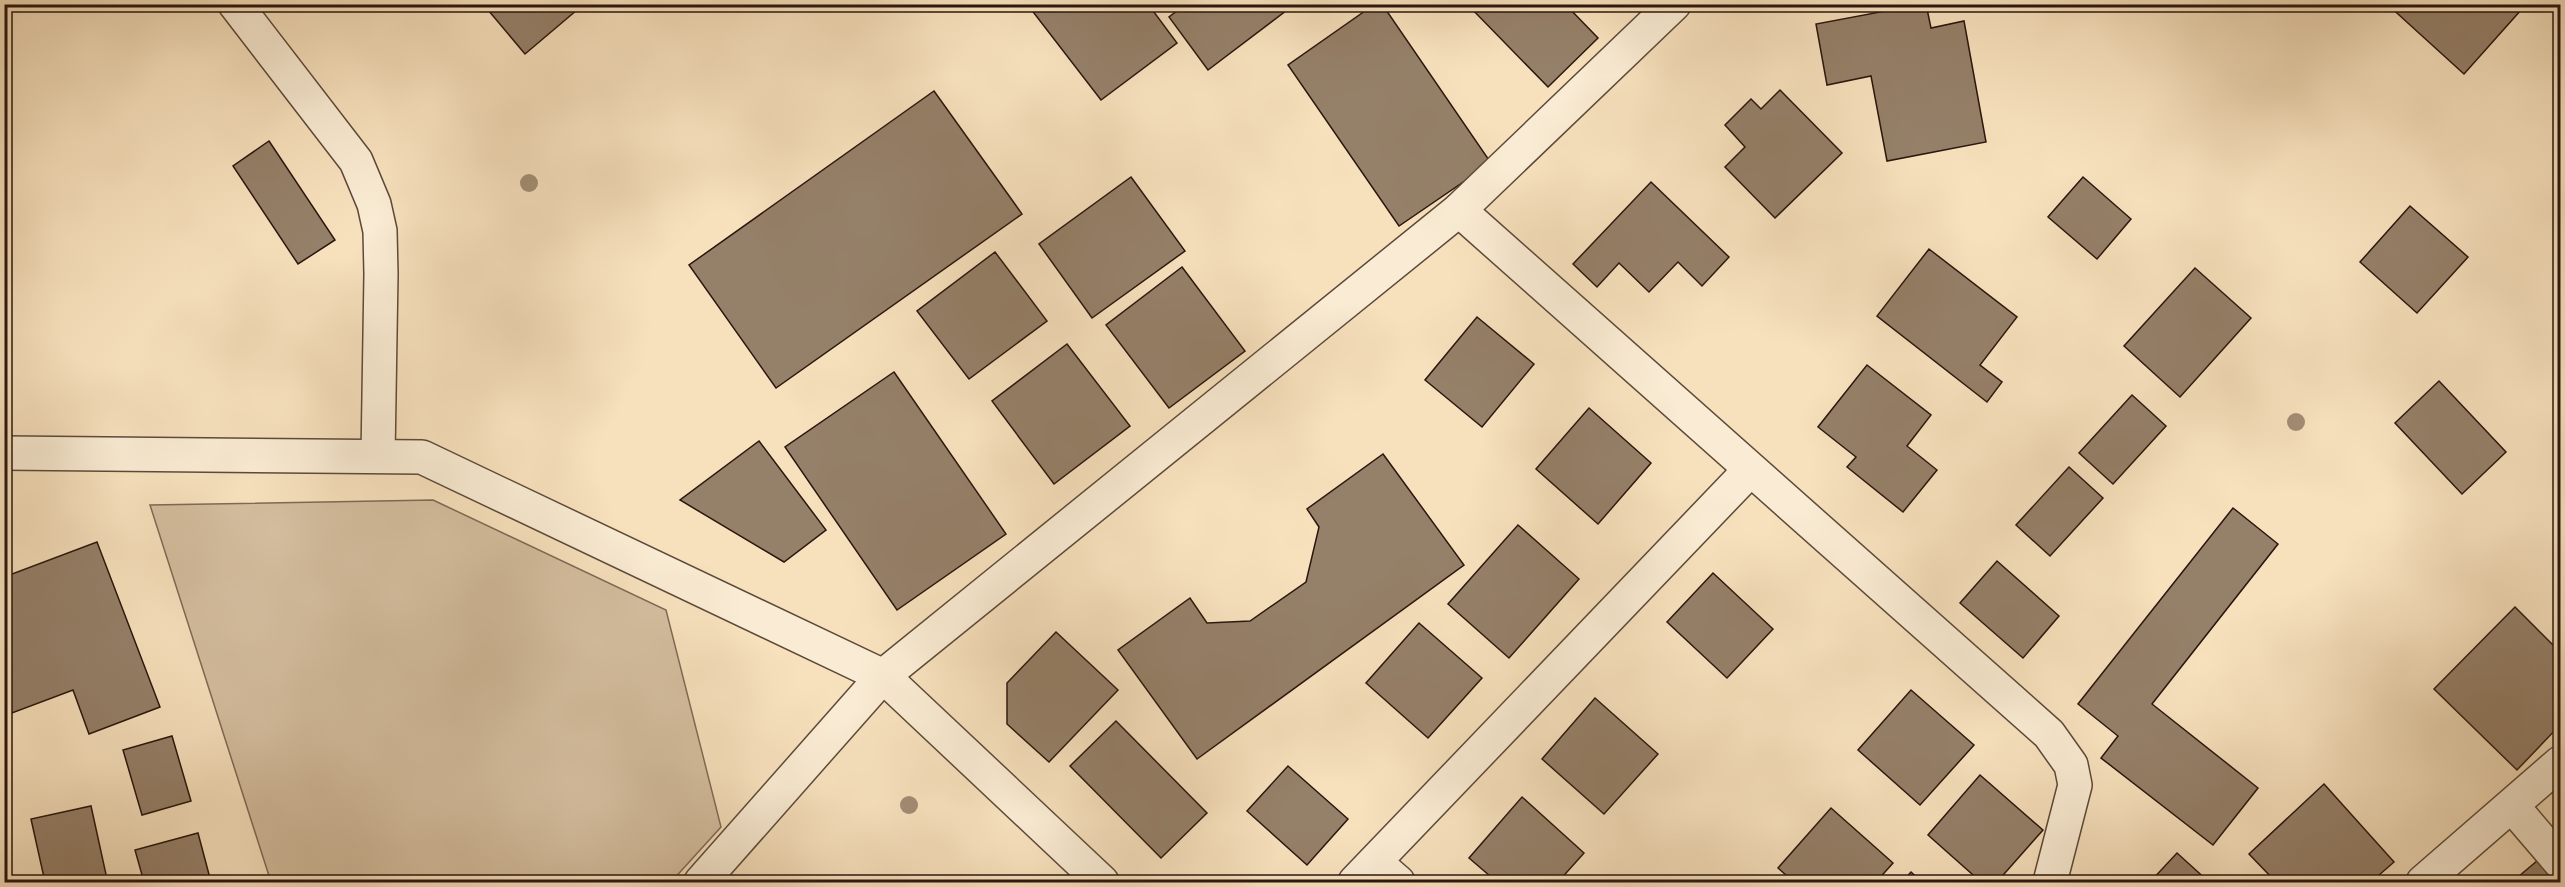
<svg xmlns="http://www.w3.org/2000/svg" width="2565" height="887" font-family="'Libre Bodoni',serif">
<rect width="100%" height="100%" fill="#f7e1bd"/>
<filter id="stains"><feTurbulence type="fractalNoise" baseFrequency=".00333" numOctaves="4"/><feColorMatrix values="0 0 0 0 .2 0 0 0 0 .09 0 0 0 0 .02 0 0 0 .5 -.17"/></filter>
<radialGradient id="worn" r=".72"><stop offset=".6" stop-color="#630" stop-opacity="0"/><stop offset="1" stop-color="#630" stop-opacity=".3"/></radialGradient>
<path fill="#d4be9f" stroke="#7f6a56" stroke-width="1.5" d="M433,500L666,610L721,827L671,882H271L150,505Z"/>
<g fill="#958069" stroke="#2a160e" stroke-width="1.5">
<path d="M483,4H584L525,54Z"/>
<path d="M1027,4H1148L1177,43L1101,100Z"/>
<path d="M1186,4H1295L1208,70L1169,17Z"/>
<path d="M1375,4H1382L1491,163L1399,226L1288,65Z"/>
<path d="M1467,4H1565L1598,38L1548,87Z"/>
<path d="M1890,4H1926L1931,28L1964,21L1986,142L1887,161L1871,76L1827,85L1816,24L1891,10Z"/>
<path d="M2387,4H2514L2521,10L2464,74Z"/>
<path d="M1780,90L1842,153L1775,218L1725,167L1745,147L1725,125L1751,99L1761,109Z"/>
<path d="M934,91L1022,214L776,388L689,265Z"/>
<path d="M269,141L335,240L298,264L233,166Z"/>
<path d="M1131,177L1185,251L1092,318L1039,244Z"/>
<path d="M2083,177L2131,219L2097,259L2048,217Z"/>
<path d="M1651,182L1729,257L1702,286L1678,262L1649,292L1619,263L1597,287L1573,264Z"/>
<path d="M2410,206L2468,257L2417,313L2360,262Z"/>
<path d="M1929,249L2017,317L1980,365L2002,382L1987,402L1877,316Z"/>
<path d="M995,252L1047,321L969,379L917,311Z"/>
<path d="M1182,267L1245,351L1169,408L1106,325Z"/>
<path d="M2195,268L2251,318L2180,397L2124,346Z"/>
<path d="M1477,317L1534,364L1482,427L1425,380Z"/>
<path d="M1067,344L1130,426L1054,484L992,401Z"/>
<path d="M1867,365L1931,415L1907,446L1937,470L1903,512L1847,467L1856,457L1818,427Z"/>
<path d="M894,372L1006,534L897,610L785,447Z"/>
<path d="M2439,381L2506,452L2462,494L2395,423Z"/>
<path d="M2132,395L2166,426L2113,484L2079,453Z"/>
<path d="M1589,408L1651,463L1598,524L1536,469Z"/>
<path d="M759,441L826,530L784,562L680,500Z"/>
<path d="M1383,454L1464,565L1197,759L1118,650L1190,598L1207,623L1250,621L1306,582L1319,527L1307,509Z"/>
<path d="M2069,467L2103,498L2050,556L2016,525Z"/>
<path d="M2233,508L2278,544L2152,704L2258,788L2213,845L2101,758L2118,736L2078,704Z"/>
<path d="M1518,525L1579,579L1509,658L1448,604Z"/>
<path d="M97,542L160,707L89,734L73,690L4,716V577Z"/>
<path d="M1997,561L2059,616L2023,658L1960,603Z"/>
<path d="M1713,573L1773,629L1727,678L1667,622Z"/>
<path d="M2515,607L2560,652V725L2517,770L2434,689Z"/>
<path d="M1419,623L1482,678L1428,738L1366,683Z"/>
<path d="M1056,632L1118,690L1049,762L1007,724V683Z"/>
<path d="M1911,690L1974,745L1920,805L1858,750Z"/>
<path d="M1595,698L1658,754L1604,814L1542,759Z"/>
<path d="M1116,721L1207,813L1161,858L1070,766Z"/>
<path d="M172,736L191,801L142,815L123,750Z"/>
<path d="M1288,766L1348,819L1307,865L1247,811Z"/>
<path d="M1980,775L2043,830L1997,882H1981L1928,835Z"/>
<path d="M2324,784L2394,862L2371,882H2276L2249,854Z"/>
<path d="M1522,797L1584,853L1558,882H1497L1469,858Z"/>
<path d="M91,806L107,879L93,882H45L31,819Z"/>
<path d="M1831,808L1893,863L1876,882H1794L1778,868Z"/>
<path d="M198,833L211,882H144L135,850Z"/>
<path d="M2177,853L2209,882H2150Z"/>
<path d="M2544,855L2560,875V882H2512Z"/>
<path d="M1911,872L1922,882H1902Z"/>
</g>
<g fill="none" stroke-linecap="round" stroke-linejoin="round">
<defs>
<g id="minor">
<path d="M235,4L356,161L374,204L380,231L381,274L378,456"/>
<path d="M1459,210L2049,734L2071,765L2075,785L2050,882"/>
<path d="M4,453L422,457L883,676L1102,882"/>
<path d="M2513,807L2560,862"/>
<path d="M1375,862L1398,882"/>
<path d="M701,882L883,676L1459,210L1674,4"/>
<path d="M1355,882L1750,470"/>
<path d="M2423,882L2560,763"/>
</g>
</defs>
<use href="#minor" stroke="#5d493a" stroke-width="36"/>
<use href="#minor" stroke="#faecd4" stroke-width="33"/>
</g>
<g fill="#a28d75">
<circle cx="529" cy="183" r="9"/>
<circle cx="2296" cy="422" r="9"/>
<circle cx="909" cy="805" r="9"/>
</g>
<rect width="2565" height="887" fill="none" stroke="#f7e1bd" stroke-width="24"/>
<rect x="6" y="6" width="2553" height="875" fill="none" stroke="#2a160e" stroke-width="3"/>
<rect x="12" y="12" width="2541" height="863" fill="none" stroke="#2a160e" stroke-width="1.5"/>
<rect width="100%" height="100%" filter="url(#stains)"/>
<rect width="100%" height="100%" fill="url(#worn)"/>
</svg>
